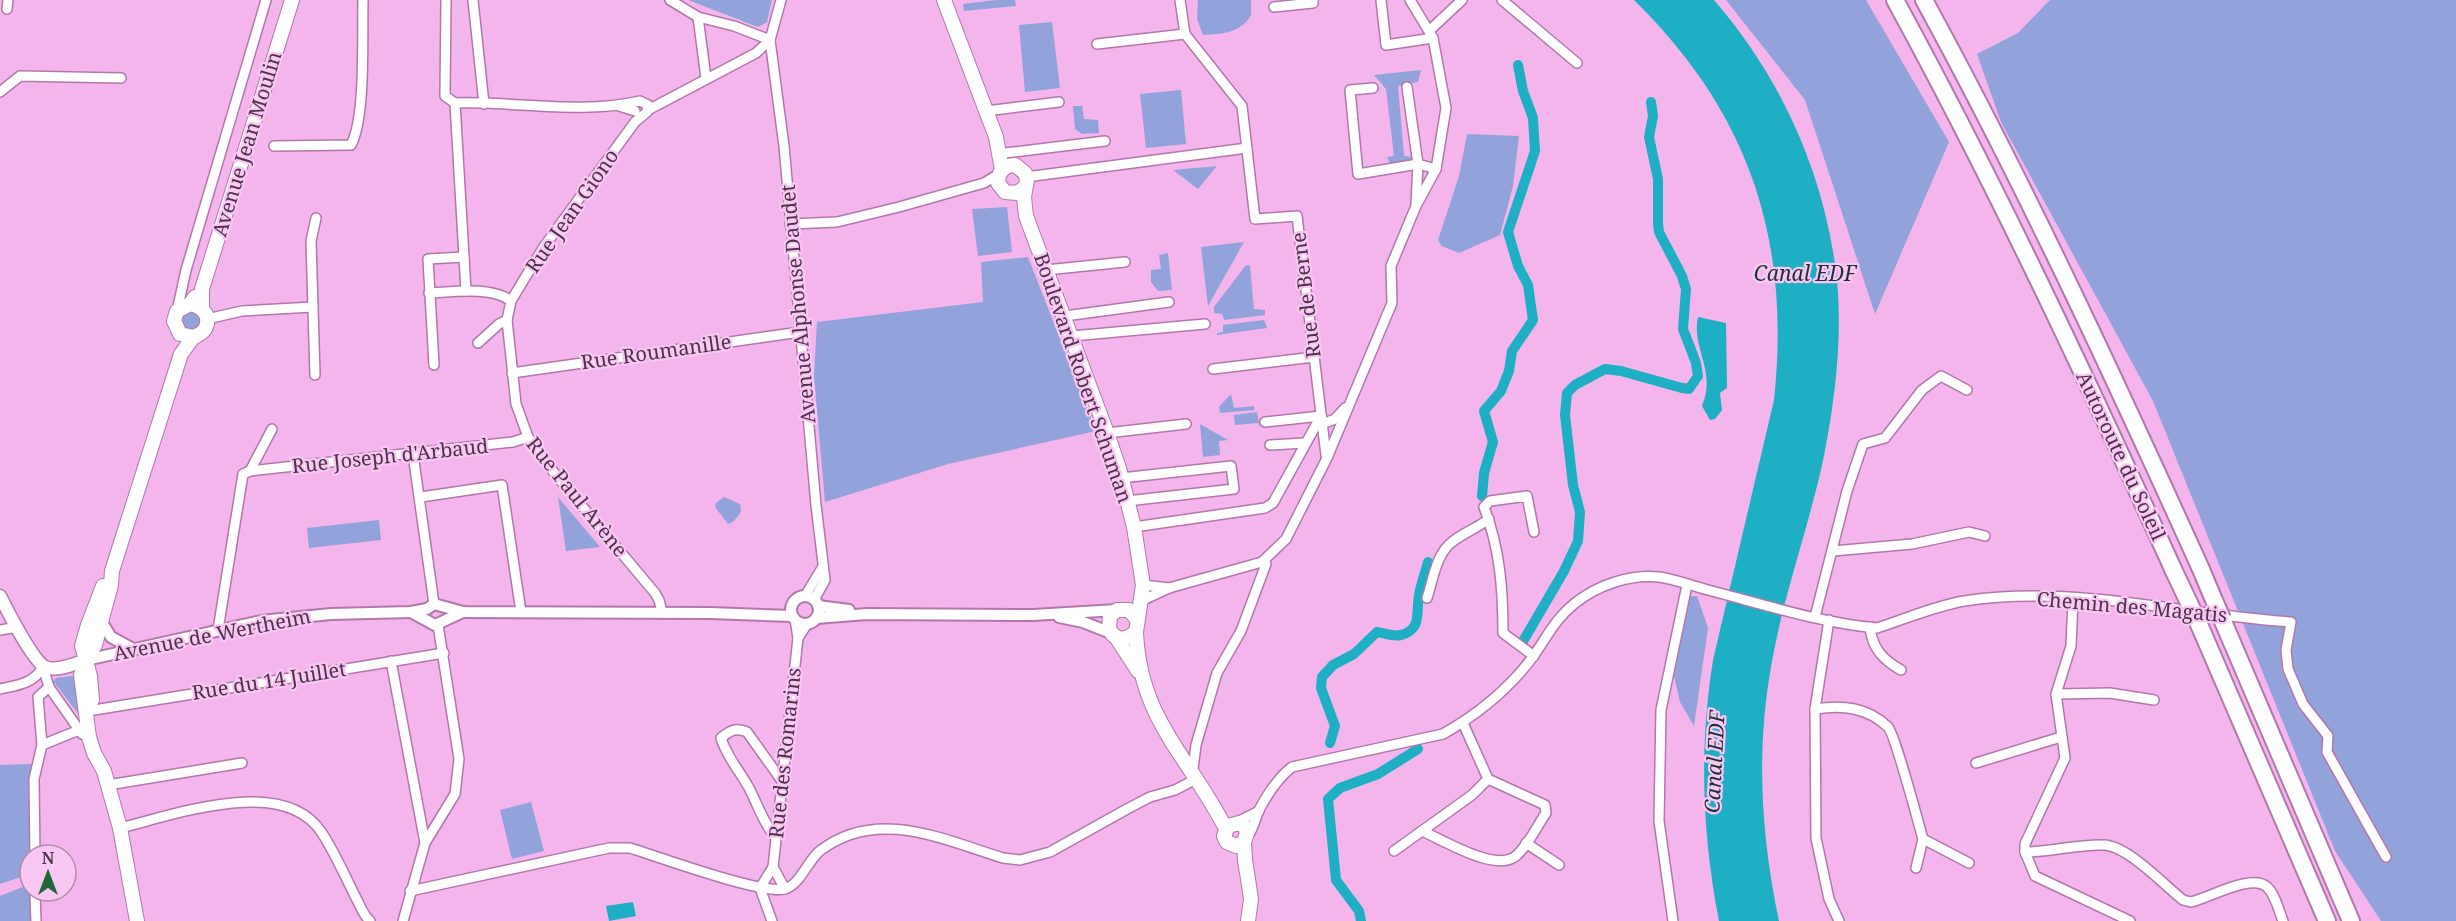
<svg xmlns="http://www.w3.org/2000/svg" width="2456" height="921" font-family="'Noto Serif',serif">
<rect width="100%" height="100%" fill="#f3b5ec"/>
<g fill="#91a3da">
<path d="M688,0H772L767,22L758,27Z"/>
<path d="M996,0H1015L1016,6L964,11L963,4Z"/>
<path d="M1198,0H1251V15C1241,33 1222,34 1203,35L1197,19Z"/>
<path d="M1726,0H1866L1949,142L1875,314L1805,100Z"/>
<path d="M2050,0H2456V921H2381L2335,851L2153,401L2001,122L1977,54L2018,33Z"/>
<path d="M1052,22L1060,88L1025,92L1019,25Z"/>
<path d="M1421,70L1418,82L1398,86L1404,156L1413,157L1407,162L1390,163L1387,157L1394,156L1386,89L1374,75Z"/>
<path d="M1181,90L1186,144L1146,148L1140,94Z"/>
<path d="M1073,106H1082L1084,119L1098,120L1099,133L1082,134L1075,129Z"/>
<path d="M1467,134L1519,136L1513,186L1500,235L1459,253L1442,246L1438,240L1459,176Z"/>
<path d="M1217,166L1198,189L1173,170Z"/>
<path d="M1007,207L1012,252L978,256L972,209Z"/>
<path d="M1244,242L1208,306L1201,247Z"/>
<path d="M1168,253L1172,290L1158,291L1151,282V270L1161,269L1159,255Z"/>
<path d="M1028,257L1096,431L948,464L825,502L814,376L817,322L983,302L981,262Z"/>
<path d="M1246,265L1250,266L1254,309L1265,310V315L1224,320L1222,314L1214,313V307Z"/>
<path d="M186,310L198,311L203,322L194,331L186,330L181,324V316Z"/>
<path d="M1264,320L1267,328L1217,335V333L1223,332V325Z"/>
<path d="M1231,394L1234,408L1254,406V410L1220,413L1219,407Z"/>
<path d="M1257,412L1260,428L1258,423L1235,425L1234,415Z"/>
<path d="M1200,424L1228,440L1219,441L1220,455L1203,457Z"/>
<path d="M558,497L600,547L566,551Z"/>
<path d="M724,497L740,504L741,512L733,522L728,524L715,507L716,503Z"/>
<path d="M379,520L381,540L309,548L307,528Z"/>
<path d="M1692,596H1697L1708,628L1694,726L1680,702L1674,676L1689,597Z"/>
<path d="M72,676L75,677L79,710L77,712L53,681L56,678Z"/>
<path d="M32,764L30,874L0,884V765Z"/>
<path d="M531,802L544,851L512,859L500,810Z"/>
<path d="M30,884L32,921H0V896Z"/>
</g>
<g fill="#1eafc4">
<path d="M1634,0H1714C1779,75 1821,166 1835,264C1844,328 1836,394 1824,456C1809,527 1783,596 1771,667C1756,752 1761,836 1779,921H1719C1702,833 1699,749 1713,660L1774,400C1791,240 1750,114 1634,0Z"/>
<path d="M1698,317L1726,323L1727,388L1720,393L1722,410L1715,419L1710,420L1702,406C1717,371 1691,348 1698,317Z"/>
<path d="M633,902L636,916L609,921L606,906Z"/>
</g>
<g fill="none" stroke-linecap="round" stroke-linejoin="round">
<g stroke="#1eafc4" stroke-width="10">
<path d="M1482,496L1484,473L1493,442L1484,411L1501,391L1509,371L1512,351L1533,320L1528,285L1518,266L1508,232L1535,151L1533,118L1523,91L1518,65"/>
<path d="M1522,643L1564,571L1578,541L1580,512L1573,485L1565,415L1567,393L1575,385L1605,369L1621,371L1682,388L1689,389L1698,376L1696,363L1683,329L1686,289L1682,276L1659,232L1658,224V179L1649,137L1653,116L1651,102"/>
<path d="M1330,743L1335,726L1321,688L1322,677L1333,665L1354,654L1377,632C1385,633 1392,637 1401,635C1422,630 1416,612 1419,595C1421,584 1425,573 1428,562"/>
<path d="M1361,921L1359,911L1336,880L1328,799L1340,788L1378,774L1418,749"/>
</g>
<defs>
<g id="minor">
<path d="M446,0L445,96L455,103C516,101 580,115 640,101L648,105L647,112L635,122L543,248L511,301L507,320L516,404L528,437L555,474L655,593L659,600L662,612"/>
<path d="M473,0L484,104"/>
<path d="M670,0L698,17L734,26L770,40"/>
<path d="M781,0L770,40L784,146L816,505L825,580L814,600"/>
<path d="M1180,0L1185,34"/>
<path d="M1381,0L1386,45L1433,38"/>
<path d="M1502,0L1577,63"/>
<path d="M1274,7L1313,3V0"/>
<path d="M7,9L8,0"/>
<path d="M698,17L706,78"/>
<path d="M1430,30L1462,0"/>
<path d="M1185,34L1242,106L1255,219L1297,216L1326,455"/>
<path d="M1097,44L1185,34"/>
<path d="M1407,87L1418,164L1416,204"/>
<path d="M1373,88L1350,90L1358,174L1418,164L1436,169"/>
<path d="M0,92L20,76L121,78"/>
<path d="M455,103L466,291"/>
<path d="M619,106L635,111"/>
<path d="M648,110L756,53L770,40"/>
<path d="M986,111L1059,102"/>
<path d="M274,146L351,145C366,118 362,33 363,0"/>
<path d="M1005,153L1105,141"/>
<path d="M1026,177L1247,148"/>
<path d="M790,224L837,222L899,207L984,183L999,174"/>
<path d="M1046,270L1125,262"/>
<path d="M429,293C452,292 492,286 511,301"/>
<path d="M177,311L186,270L266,0"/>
<path d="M1065,316L1169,302"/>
<path d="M207,319L242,311L313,307"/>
<path d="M1072,336L1205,324"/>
<path d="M478,343L499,324L507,320"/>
<path d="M434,365L428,259L464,257"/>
<path d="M1213,369L1314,357"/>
<path d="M512,373L800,332"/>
<path d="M315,375L311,241L316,218"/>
<path d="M1265,422L1321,416"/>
<path d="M1322,424L1335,419L1345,408"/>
<path d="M1107,433L1186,424"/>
<path d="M1270,445L1305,443"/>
<path d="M413,454L434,604"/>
<path d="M250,471L272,429"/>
<path d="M1121,478L1231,466L1234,489L1127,501"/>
<path d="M421,497L502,485L521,612"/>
<path d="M1134,527L1265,508L1273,503L1321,416"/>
<path d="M1833,551L1912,544L1969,532L1985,536"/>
<path d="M1143,585L1169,588"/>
<path d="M805,596L822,568"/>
<path d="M1427,598C1433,580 1436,554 1452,542C1463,533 1477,528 1489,519"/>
<path d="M2073,599L2071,646L2056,694L2065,758L2025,844V852L2035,876L2130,921"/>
<path d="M1141,601L1169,588L1262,562L1286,539L1327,458L1392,303L1391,266L1416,206L1436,169L1446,108L1433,38L1410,0"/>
<path d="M1815,617L1847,491L1863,444L1885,438L1922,390L1941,376L1967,390"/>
<path d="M795,619L798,638"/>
<path d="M1829,620L1815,709L1816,838L1829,899L1839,921"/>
<path d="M1870,627C1872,648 1883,660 1901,670"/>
<path d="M0,630L17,627"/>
<path d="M218,630L243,474L250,471L513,442L528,437"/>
<path d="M1534,656L1503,633C1503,589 1500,549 1484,507L1490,501L1527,496L1534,532"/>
<path d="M391,661L425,843"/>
<path d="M43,667L49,687L82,734"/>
<path d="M0,689C18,685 33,684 43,667"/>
<path d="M2056,694L2110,693L2154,700"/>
<path d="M1815,709C1843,705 1867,707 1888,727C1895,734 1918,822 1923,839L1969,863"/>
<path d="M94,710L444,653"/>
<path d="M42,745L38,697L49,687"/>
<path d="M1976,763L2061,737"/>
<path d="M1193,769L1196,745L1217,673L1241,631L1266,564"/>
<path d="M108,785L242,763"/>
<path d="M1235,823L1259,811"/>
<path d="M120,828C175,815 284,774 322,833C335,853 345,876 356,898C360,905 363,915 370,921"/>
<path d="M1422,831C1443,840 1498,874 1517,855C1529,844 1537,826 1546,813L1545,805L1488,779L1463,723"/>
<path d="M1247,837C1254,828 1255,819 1259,810C1267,795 1279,777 1292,767L1443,734C1478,714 1508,690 1532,658C1546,639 1555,619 1574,604C1597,585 1630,574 1659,577C1675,579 1692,586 1708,590C1762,604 1821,623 1877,628C1905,619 1935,606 1964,601C2073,584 2183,615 2291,622L2286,650L2288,669L2303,704L2328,736L2327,752L2386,857"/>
<path d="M776,838C763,823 758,805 749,788C740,771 726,756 721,738C729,731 736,727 747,732L782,781"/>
<path d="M1526,843L1559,865"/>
<path d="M1394,851L1472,795L1488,779"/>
<path d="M2025,852C2051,852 2077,844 2104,845C2128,846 2164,885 2183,900L2191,902C2209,898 2252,873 2267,887C2275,894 2279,911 2283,921"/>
<path d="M35,855L34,779L42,745L79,730"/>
<path d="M773,867L785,889"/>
<path d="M1916,868L1923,839"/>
<path d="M35,891L36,921"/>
<path d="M410,891L609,848H630C659,857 760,894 784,889C800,886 808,859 821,850C878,807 944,840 1003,858L1020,860L1050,852L1127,809L1150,797L1175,790L1196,779"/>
<path d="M403,921L425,843L455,794L459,759L438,625"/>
<path d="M772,921L760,888L773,867L798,638L807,624"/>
<path d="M1673,921L1659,821L1661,710L1687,585"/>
</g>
<g id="tertiary">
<circle cx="805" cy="610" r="14"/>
<path d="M818,606L849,610"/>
<path d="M411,612L435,625L463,612"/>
<path d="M1059,617L1083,622L1111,633"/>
<path d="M816,618L867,614L1033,615L1117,610"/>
<path d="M101,621L111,637L133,649"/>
<path d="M86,660L261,621L331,614L411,612L427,609L434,604L463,612L710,613L792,616"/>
</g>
<path id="secondary" d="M0,596C7,610 33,661 45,667C56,672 75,664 86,660"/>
<g id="primary">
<path d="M944,0L996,137L1002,170"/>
<path d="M1024,188L1017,193L1005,192L998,183C998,172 1004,165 1015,165L1025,173L1027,180L1024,197L1026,216L1107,433L1119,468L1134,527L1143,585L1136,632L1129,637L1120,639L1113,635L1109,629L1110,616L1117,610H1129L1137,619"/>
<path d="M202,308V289L292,0"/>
<path d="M194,337L180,334L174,321L177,311L190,304L195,297"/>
<path d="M1136,632C1140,721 1189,756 1226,829"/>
<path d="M1116,637L1138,671"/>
<path d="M92,700L90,676L82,646L88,625L103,586"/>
<path d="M1244,842L1236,846L1227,842L1224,836L1228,826L1239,823L1245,827L1247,833L1244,842L1245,860L1251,899L1248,921"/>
<path d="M137,921L120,828L104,771L94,753L89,737L81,675L86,660L95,645L111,585L112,571L181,354C185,349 189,342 193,338C197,335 202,334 205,329C212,316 202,306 190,304"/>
</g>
<g id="motorway">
<path d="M1895,0C1996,185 2086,377 2173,569"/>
<path d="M1924,0C2025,185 2113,375 2200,567"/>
<path d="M2222,619L2351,921"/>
<path d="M2198,622L2327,921"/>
</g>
</defs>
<use href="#minor" stroke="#b278ac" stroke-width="12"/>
<use href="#tertiary" stroke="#b278ac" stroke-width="14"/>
<use href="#secondary" stroke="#b278ac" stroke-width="15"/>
<use href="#primary" stroke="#b278ac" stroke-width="16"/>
<use href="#motorway" stroke="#b278ac" stroke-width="20"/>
<use href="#minor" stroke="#fff" stroke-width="9"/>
<use href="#tertiary" stroke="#fff" stroke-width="10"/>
<use href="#secondary" stroke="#fff" stroke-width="12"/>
<use href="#primary" stroke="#fff" stroke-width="14"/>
<use href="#motorway" stroke="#fff" stroke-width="16"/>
<defs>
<g id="motorway-bridge">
<path d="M2200,567L2222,619"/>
<path d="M2173,569L2198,622"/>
</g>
</defs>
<use href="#motorway-bridge" stroke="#b278ac" stroke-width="20" stroke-linecap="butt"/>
<use href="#motorway-bridge" stroke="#fff" stroke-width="16"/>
</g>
<g text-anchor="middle" stroke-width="4.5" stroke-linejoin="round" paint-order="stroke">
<g font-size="20" fill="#4c3349" stroke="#f9c7f3">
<text transform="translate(247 144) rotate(-73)" y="7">Avenue Jean Moulin</text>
<text transform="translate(572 211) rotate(-55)" y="7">Rue Jean Giono</text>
<text transform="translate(1306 295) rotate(-97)" y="7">Rue de Berne</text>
<text transform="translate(798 304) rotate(-95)" y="7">Avenue Alphonse Daudet</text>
<text transform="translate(656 352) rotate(-8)" y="7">Rue Roumanille</text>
<text transform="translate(1083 378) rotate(71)" y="7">Boulevard Robert Schuman</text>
<text transform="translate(390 456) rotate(-6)" y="7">Rue Joseph d'Arbaud</text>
<text transform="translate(2121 456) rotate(65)" y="7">Autoroute du Soleil</text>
<text transform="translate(577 497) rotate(51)" y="7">Rue Paul Arène</text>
<text transform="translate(2132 607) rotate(5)" y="7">Chemin des Magatis</text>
<text transform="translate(212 635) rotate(-11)" y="7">Avenue de Wertheim</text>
<text transform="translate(269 681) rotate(-9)" y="7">Rue du 14 Juillet</text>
<text transform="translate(785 753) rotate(-84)" y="7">Rue des Romarins</text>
</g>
<g font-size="21" font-style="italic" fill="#1b3135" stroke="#f9c7f3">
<text x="1805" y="281">Canal EDF</text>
<text transform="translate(1715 762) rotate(-87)" y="7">Canal EDF</text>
</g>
</g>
<g transform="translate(48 873)"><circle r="28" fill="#f9c7f3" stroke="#b48caf" stroke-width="1.5"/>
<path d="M0-4.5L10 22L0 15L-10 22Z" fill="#206a38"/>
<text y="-9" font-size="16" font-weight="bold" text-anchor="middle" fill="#4c3349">N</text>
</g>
</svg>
